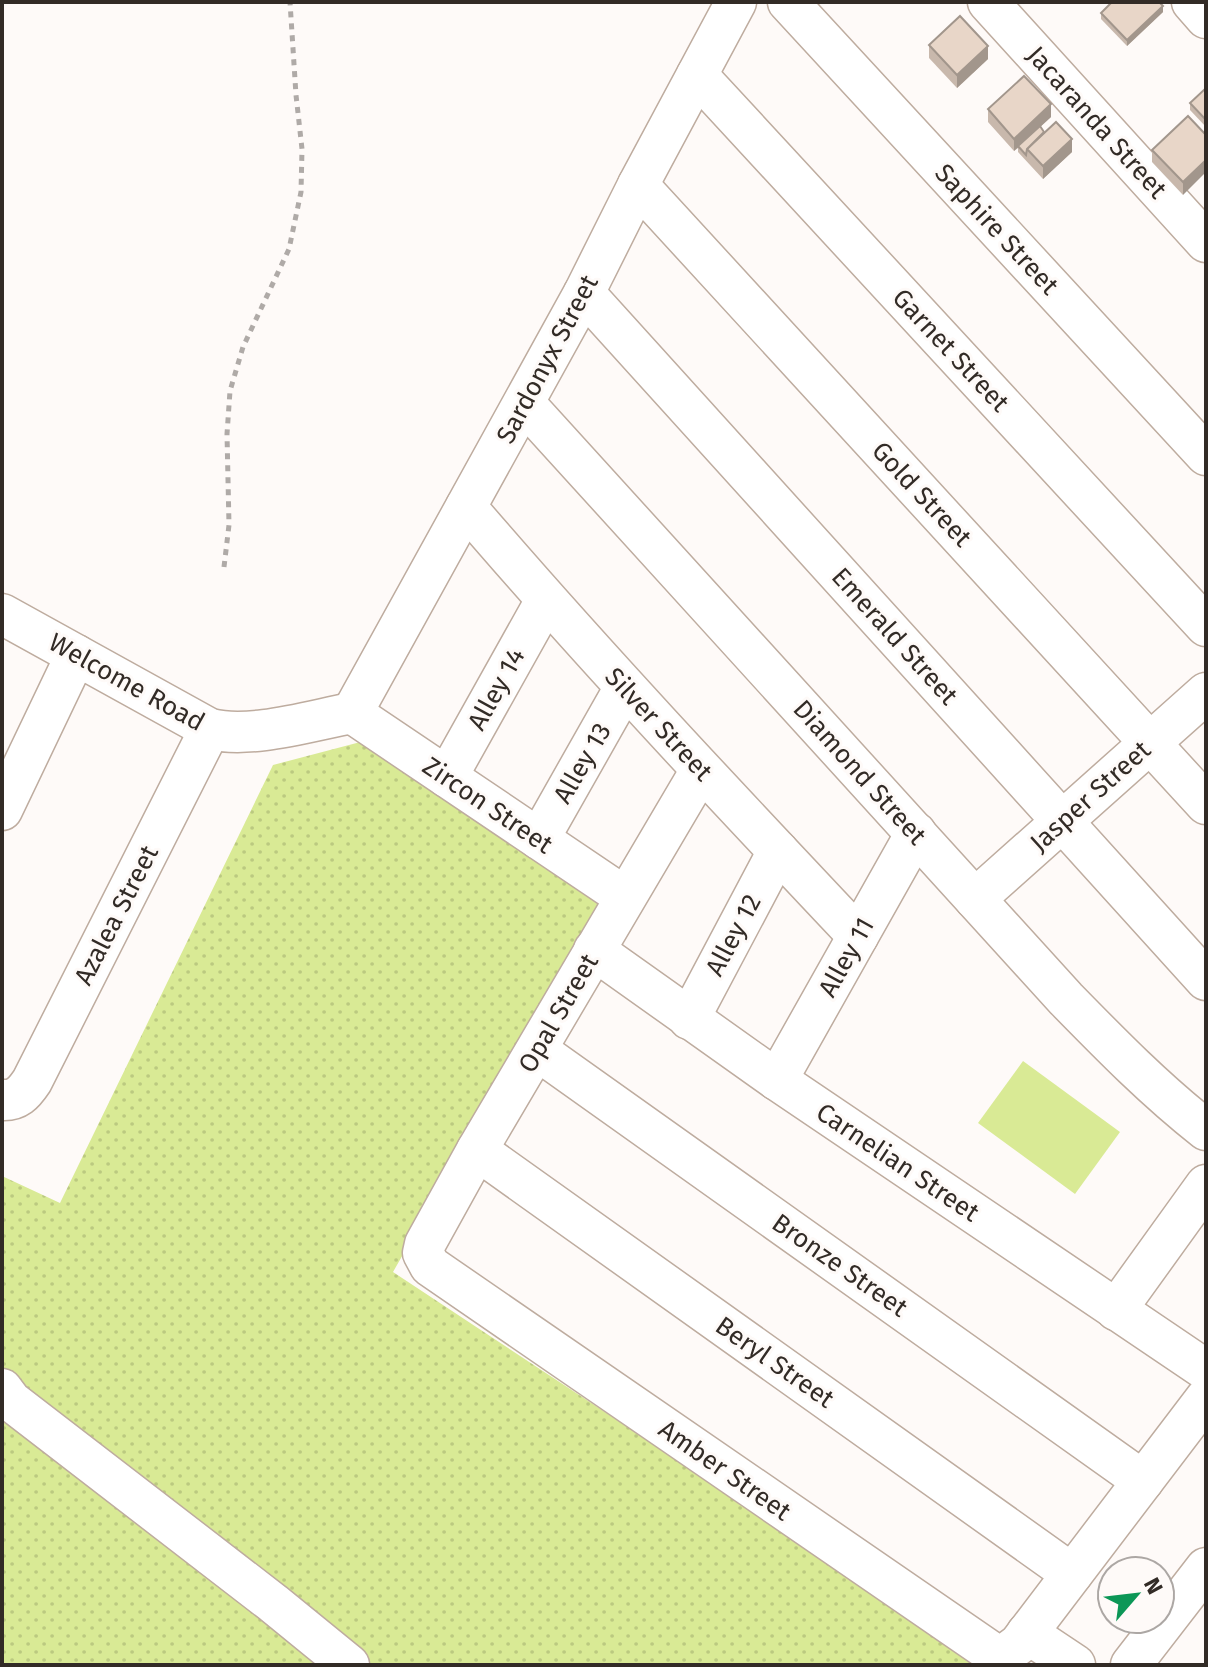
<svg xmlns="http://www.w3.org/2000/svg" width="1208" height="1667" font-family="'Fira Sans',sans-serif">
<defs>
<pattern id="grass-dots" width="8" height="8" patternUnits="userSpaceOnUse" patternTransform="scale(2)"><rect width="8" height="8" fill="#d9ea95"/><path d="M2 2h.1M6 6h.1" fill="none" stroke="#bbc980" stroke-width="1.8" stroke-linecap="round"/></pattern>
</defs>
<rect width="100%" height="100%" fill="#fefaf8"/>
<path fill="url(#grass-dots)" d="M368,740L607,897L393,1272L988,1665H2V1176L60,1203L273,765Z"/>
<path fill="#d9ea95" d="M1023,1061L1120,1132L1075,1194L978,1123Z"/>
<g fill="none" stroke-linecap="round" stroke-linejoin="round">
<defs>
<g id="minor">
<path d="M788,2L1206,455"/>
<path d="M988,2L1206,242"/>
<path d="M1192,2L1206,18"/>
<path d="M697,75L1206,626"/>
<path d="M638,185L1206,804"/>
<path d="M584,293L1206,980"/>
<path d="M524,403L1066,999C1111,1045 1155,1090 1206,1130"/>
<path d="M466,507C592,654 725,795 858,936"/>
<path d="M2,614L210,729C251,739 309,721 352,713"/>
<path d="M352,713L584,293L638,185L736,2"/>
<path d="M352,713L625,897"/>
<path d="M701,770L477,1150L425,1244L423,1253L430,1266L994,1654L1007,1653L1019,1644L1206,1398"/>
<path d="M447,777L546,600"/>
<path d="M2,810L76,655"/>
<path d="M539,839L625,687"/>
<path d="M975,899L1206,693"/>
<path d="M594,950L777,1080L1206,1370"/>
<path d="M689,1019L778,851"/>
<path d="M537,1050L1143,1481"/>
<path d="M777,1080L916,833"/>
<path d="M2,1100C17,1101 24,1093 32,1081L210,729"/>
<path d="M477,1150L1072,1574"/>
<path d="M1116,1310L1206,1185"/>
<path d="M2,1389L11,1401L273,1603L349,1665"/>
<path d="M1027,1633L1075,1665"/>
<path d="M1131,1665L1206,1568"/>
</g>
</defs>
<use href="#minor" stroke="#beac9f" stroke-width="43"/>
<path stroke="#afaaa7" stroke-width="5" stroke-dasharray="6 6" stroke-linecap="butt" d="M224,567L229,525L227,434L230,391L243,347L289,249L301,192L302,149L296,95L290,2"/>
<use href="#minor" stroke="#fff" stroke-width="40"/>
</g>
<g fill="#c8b8ac">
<path d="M1163,12L1127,46L1101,19V13Z"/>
<path d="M929,45L988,59L957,88L929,58Z"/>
<path d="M1206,88V127L1190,110V103Z"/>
<path d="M988,109L1051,117L1040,127L1044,132L1072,152L1043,179L1018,152V148L1014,151L988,122Z"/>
<path d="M1188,116L1183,195L1152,162V150Z"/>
</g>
<g fill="#a2968c">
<path d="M1163,6V12L1127,46V40Z"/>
<path d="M988,46V59L957,88V75Z"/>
<path d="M1051,104V117L1014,151V139Z"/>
<path d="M1072,139V152L1043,179V166Z"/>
<path d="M1206,160V172L1183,195V182Z"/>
</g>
<g fill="#e8d6c8" stroke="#a2968c" stroke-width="2">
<path d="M1112,2H1159L1163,6L1127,40L1101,13Z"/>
<path d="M960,16L988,46L957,75L929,45Z"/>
<path d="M1024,76L1051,104L1014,139L988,109Z"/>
<path d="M1206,88V120L1190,103Z"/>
<path d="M1188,116L1206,135V160L1183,182L1152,150Z"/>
<path d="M1056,122L1072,139L1043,166L1027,149Z"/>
<path d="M1040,126L1044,132L1027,149L1026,155L1018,146Z"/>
</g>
<g text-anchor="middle" stroke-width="6" stroke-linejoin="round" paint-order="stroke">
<g font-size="26" fill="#322b26" stroke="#fefaf8">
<text transform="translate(1097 122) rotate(48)" y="9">Jacaranda Street</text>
<text transform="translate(997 229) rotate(47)" y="9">Saphire Street</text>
<text transform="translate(951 350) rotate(47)" y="9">Garnet Street</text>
<text transform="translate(547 359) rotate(-62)" y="9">Sardonyx Street</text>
<text transform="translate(922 494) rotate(47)" y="9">Gold Street</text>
<text transform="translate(895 636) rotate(48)" y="9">Emerald Street</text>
<text transform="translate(127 682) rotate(29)" y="9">Welcome Road</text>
<text transform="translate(496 689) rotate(-61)" y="9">Alley 14</text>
<text transform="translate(659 724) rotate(47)" y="9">Silver Street</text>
<text transform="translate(582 763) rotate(-60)" y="9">Alley 13</text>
<text transform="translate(860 772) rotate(48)" y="9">Diamond Street</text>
<text transform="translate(1090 796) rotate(-42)" y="9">Jasper Street</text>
<text transform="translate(488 805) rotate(34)" y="9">Zircon Street</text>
<text transform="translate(116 915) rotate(-63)" y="9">Azalea Street</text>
<text transform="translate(733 935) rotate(-62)" y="9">Alley 12</text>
<text transform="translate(846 957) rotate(-61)" y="9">Alley 11</text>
<text transform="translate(558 1013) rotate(-60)" y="9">Opal Street</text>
<text transform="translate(898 1162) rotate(34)" y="9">Carnelian Street</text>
<text transform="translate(840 1265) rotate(35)" y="9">Bronze Street</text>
<text transform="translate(775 1362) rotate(35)" y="9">Beryl Street</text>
<text transform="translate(725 1470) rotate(35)" y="9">Amber Street</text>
</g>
</g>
<rect width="1208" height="1667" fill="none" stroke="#322b26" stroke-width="8"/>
<g transform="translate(1136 1595) rotate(62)"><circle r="38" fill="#fefaf8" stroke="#aca7a4" stroke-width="2"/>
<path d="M0-6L14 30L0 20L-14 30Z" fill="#0c9757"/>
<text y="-12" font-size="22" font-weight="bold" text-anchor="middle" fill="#322b26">N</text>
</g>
</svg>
